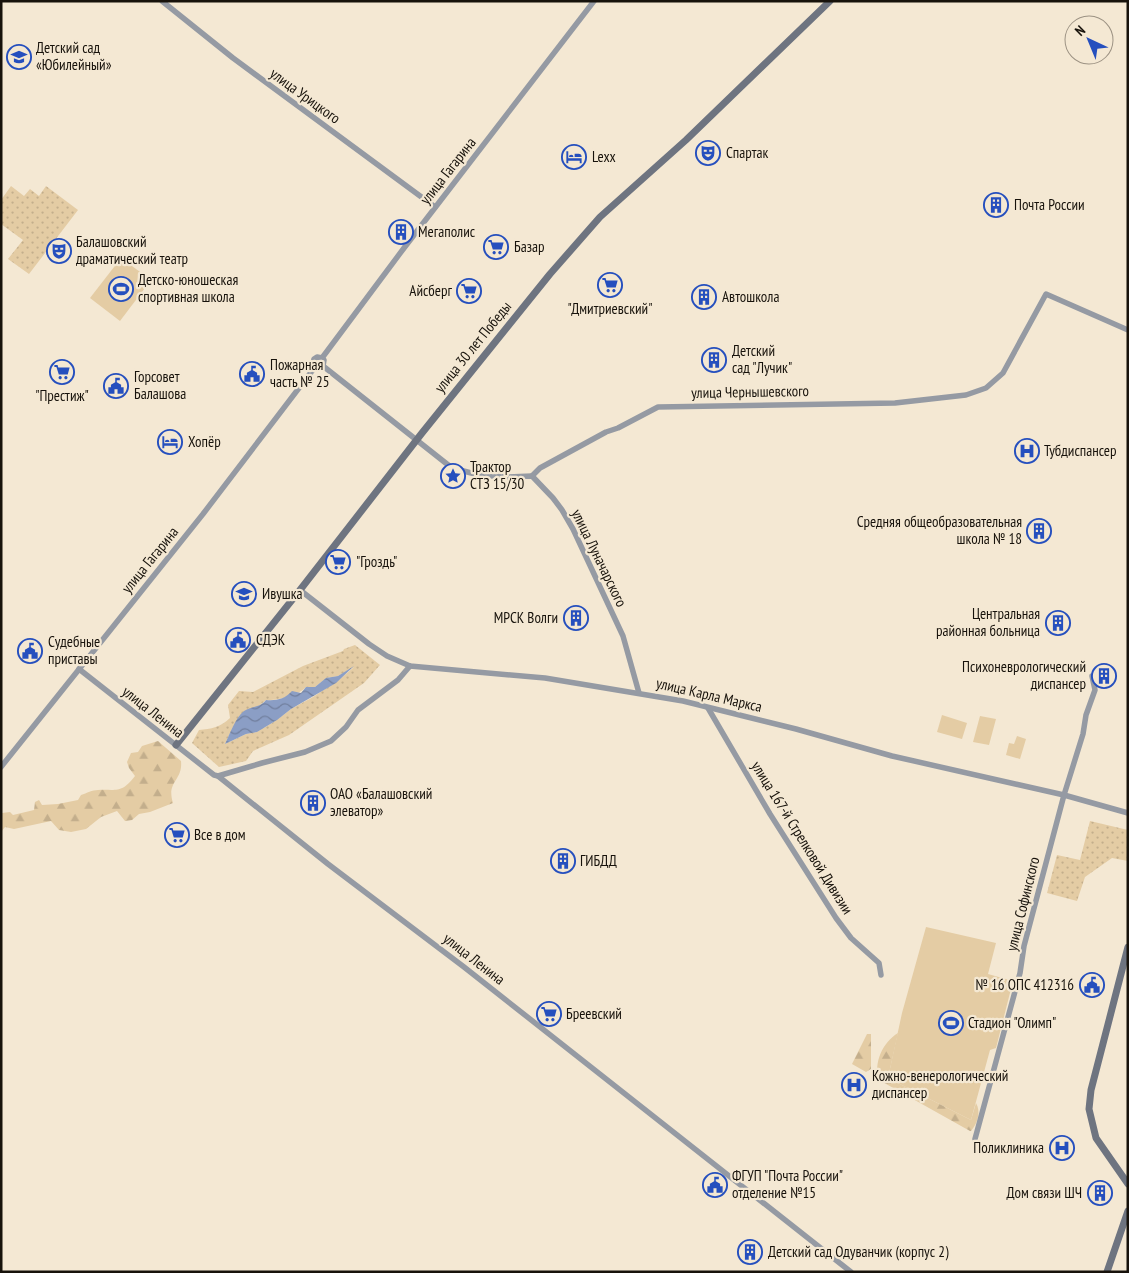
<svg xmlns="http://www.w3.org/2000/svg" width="1129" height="1273" font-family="'PT Sans Narrow',sans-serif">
<defs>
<pattern id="forest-firs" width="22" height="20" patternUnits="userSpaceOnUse" patternTransform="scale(1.25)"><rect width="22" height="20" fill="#e4cca4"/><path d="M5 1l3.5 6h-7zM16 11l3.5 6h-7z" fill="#c3ae8c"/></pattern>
<pattern id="park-dots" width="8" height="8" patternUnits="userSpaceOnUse" patternTransform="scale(1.25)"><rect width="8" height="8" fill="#e4cca4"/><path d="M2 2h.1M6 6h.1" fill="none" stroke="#c3ae8c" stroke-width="1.8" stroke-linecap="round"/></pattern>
<pattern id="water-waves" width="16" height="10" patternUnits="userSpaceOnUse" patternTransform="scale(1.25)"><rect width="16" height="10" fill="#8b9ec5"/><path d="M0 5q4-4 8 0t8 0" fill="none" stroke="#717f9e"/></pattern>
</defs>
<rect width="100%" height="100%" fill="#f4e8d3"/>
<g fill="#e4cca4">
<path d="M121,258L151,280L120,321L90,298Z"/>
<path d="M942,715L967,723L962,739L937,732Z"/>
<path d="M980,716L996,719L989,745L973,742Z"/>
<path d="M1017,736L1026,739L1020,759L1006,755L1009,743L1014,744Z"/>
<path d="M926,927L996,943L988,974L1013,981L996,1048L990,1050L971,1120L888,1078L902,1013Z"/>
</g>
<g fill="url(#forest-firs)">
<path d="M158,741L181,761C183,781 166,781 173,803L150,812L139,814L132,820L125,821L117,811L101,817L86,829L71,832L59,830L51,821L14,829L5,827L1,832L2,813L10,812L13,815L34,810L35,802L39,800L42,805L58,804L78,800L81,795C87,793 92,790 98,790C117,789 121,794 135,776L129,768L127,762L131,753L138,752L142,746Z"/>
<path d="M898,1033L888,1078L971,1120L976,1103C981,1111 978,1123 971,1131H970L879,1080C873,1063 883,1042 898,1033Z"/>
<path d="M867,1034H871V1069L866,1072L852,1064Z"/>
</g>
<g fill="url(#park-dots)" fill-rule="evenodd">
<path d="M11,186L24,196L30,189L39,196L46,186L78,210L29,274L8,259L23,240L1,224V200Z"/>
<path d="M355,645L380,665L364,683L289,735L253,751L246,761L219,767L192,743L199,730C211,729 221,727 230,718L228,705L239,691L253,692L303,666L343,651L344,649ZM354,667L340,679L313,697L291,709L277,720L257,732L246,734L225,744L233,727L266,700C277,701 299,695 306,687H315L326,678L338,676Z"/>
<path d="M1090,821L1128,830V861L1112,858L1085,877L1077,901L1047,893L1057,855L1080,860Z"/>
</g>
<path fill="url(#water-waves)" d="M354,666L336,683L291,709L277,720L257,732L246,734L225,744C230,734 235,718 244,711C251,706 260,708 266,700C276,701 285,699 292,691L301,693L306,687H315L326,678L338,676Z"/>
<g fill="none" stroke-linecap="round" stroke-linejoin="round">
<g stroke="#959aa3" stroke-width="5.5">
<path d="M162,1L233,58L435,207"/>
<path d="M322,358L404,248L594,1"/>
<path d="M323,366L452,468L479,475L506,477L532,476L553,498L562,510L573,529L623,636L639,693"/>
<path d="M532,476L540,468L606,432L618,428L658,407L895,403L966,395L986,388L1003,373L1046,294L1128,330"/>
<path d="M300,590L369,644L387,656L410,666L545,678L683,701L796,729L892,756L1064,795L1128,813"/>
<path d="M79,669L214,775L218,776L328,864L464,967L851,1272"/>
<path d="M708,708L770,814L836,918L851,938L879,963L881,975"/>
<path d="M1,767L203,514L315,367L313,363L314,359L317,357L322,358L324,360L323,366L319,368L315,367"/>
<path d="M218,776L262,763L305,752L331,741L346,727L358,710L398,680L410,666"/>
<path d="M975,1139L1020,973L1024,946L1064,795L1083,734L1086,715L1095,690L1092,676"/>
</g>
<g stroke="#6e7480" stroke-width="7">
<path d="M176,745L300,590L422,433L550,274L600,217L686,140L830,1"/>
<path d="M1128,947L1091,1090L1089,1109L1096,1138L1128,1184"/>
<path d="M1107,1272L1128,1211"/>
</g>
</g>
<defs>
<symbol id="school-ring" viewBox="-11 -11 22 22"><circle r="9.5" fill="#f4e8d3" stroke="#254fbe" stroke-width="1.5"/><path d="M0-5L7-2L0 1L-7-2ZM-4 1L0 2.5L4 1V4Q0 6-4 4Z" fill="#254fbe"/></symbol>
<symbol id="theatre-ring" viewBox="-11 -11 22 22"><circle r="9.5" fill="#f4e8d3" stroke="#254fbe" stroke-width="1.5"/><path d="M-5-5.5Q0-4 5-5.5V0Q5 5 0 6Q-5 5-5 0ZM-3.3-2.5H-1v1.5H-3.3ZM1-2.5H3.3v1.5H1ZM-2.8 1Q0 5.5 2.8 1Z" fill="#254fbe"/></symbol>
<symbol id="hotel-ring" viewBox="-11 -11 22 22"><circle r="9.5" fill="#f4e8d3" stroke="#254fbe" stroke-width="1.5"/><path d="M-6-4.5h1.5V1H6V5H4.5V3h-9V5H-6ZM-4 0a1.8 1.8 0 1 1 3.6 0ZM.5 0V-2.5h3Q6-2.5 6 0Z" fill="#254fbe"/></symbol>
<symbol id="building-ring" viewBox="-11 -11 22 22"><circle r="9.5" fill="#f4e8d3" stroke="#254fbe" stroke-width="1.5"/><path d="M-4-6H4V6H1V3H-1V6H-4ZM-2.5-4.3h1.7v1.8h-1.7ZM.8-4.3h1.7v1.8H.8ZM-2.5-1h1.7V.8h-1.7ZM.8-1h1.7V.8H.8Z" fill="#254fbe"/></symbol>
<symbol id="supermarket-ring" viewBox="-11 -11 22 22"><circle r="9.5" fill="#f4e8d3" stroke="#254fbe" stroke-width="1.5"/><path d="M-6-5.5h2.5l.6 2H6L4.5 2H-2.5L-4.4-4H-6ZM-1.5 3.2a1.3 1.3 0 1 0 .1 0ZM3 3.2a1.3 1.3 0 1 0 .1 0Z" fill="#254fbe"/></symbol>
<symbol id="stadium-ring" viewBox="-11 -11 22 22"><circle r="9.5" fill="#f4e8d3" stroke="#254fbe" stroke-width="1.5"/><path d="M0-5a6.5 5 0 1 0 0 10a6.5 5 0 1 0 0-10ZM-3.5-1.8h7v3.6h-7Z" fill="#254fbe"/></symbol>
<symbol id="civic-ring" viewBox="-11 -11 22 22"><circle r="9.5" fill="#f4e8d3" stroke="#254fbe" stroke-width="1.5"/><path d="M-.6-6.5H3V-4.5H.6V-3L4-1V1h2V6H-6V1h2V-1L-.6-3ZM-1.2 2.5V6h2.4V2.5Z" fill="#254fbe"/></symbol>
<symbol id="hospital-ring" viewBox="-11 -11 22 22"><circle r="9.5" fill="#f4e8d3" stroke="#254fbe" stroke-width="1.5"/><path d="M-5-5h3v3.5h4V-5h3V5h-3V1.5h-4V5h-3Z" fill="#254fbe"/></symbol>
<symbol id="sight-ring" viewBox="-11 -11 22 22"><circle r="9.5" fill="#f4e8d3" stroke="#254fbe" stroke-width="1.5"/><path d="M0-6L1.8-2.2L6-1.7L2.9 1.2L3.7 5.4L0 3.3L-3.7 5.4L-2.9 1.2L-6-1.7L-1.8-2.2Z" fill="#254fbe"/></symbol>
</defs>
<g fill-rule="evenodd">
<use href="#school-ring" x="5" y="43" width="28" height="28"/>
<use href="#theatre-ring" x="694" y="139" width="28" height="28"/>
<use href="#hotel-ring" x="560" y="143" width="28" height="28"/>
<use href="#building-ring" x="982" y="191" width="28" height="28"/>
<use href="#building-ring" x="387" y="218" width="28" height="28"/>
<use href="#supermarket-ring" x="482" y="233" width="28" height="28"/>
<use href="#theatre-ring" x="45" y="237" width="28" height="28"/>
<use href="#supermarket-ring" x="596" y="271" width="28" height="28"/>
<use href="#stadium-ring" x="107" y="275" width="28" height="28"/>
<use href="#supermarket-ring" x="455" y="277" width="28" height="28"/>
<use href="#building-ring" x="690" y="283" width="28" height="28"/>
<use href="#building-ring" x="700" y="346" width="28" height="28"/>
<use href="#supermarket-ring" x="48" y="358" width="28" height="28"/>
<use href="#civic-ring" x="238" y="360" width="28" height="28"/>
<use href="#civic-ring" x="102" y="372" width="28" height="28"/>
<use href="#hotel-ring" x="156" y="428" width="28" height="28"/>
<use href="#hospital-ring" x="1013" y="437" width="28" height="28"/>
<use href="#sight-ring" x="439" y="462" width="28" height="28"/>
<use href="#building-ring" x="1025" y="517" width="28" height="28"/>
<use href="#supermarket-ring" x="324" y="548" width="28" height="28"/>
<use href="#school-ring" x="230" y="580" width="28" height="28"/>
<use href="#building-ring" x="562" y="604" width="28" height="28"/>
<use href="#building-ring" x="1044" y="609" width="28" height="28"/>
<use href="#civic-ring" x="224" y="626" width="28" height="28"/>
<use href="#civic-ring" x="16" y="637" width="28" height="28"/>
<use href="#building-ring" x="1090" y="662" width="28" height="28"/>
<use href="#building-ring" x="299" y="789" width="28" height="28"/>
<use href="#supermarket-ring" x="163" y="821" width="28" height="28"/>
<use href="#building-ring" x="549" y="847" width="28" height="28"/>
<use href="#civic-ring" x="1078" y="971" width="28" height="28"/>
<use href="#supermarket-ring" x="535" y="1000" width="28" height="28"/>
<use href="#stadium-ring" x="937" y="1009" width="28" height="28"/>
<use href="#hospital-ring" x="840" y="1071" width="28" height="28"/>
<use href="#hospital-ring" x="1048" y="1134" width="28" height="28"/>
<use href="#civic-ring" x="701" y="1171" width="28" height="28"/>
<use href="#building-ring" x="1086" y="1179" width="28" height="28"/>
<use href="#building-ring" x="736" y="1238" width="28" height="28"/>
</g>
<g text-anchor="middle" stroke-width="4.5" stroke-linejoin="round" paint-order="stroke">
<g font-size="15" fill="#17120b" stroke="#f4e8d3" text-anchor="start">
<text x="36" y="53">Детский сад<tspan x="36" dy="17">«Юбилейный»</tspan></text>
<text x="726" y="158">Спартак</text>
<text x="592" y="162">Lexx</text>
<text x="1014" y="210">Почта России</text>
<text x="418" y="237">Мегаполис</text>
<text x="76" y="247">Балашовский<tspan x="76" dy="17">драматический театр</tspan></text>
<text x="514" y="252">Базар</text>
<text x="138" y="285">Детско-юношеская<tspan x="138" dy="17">спортивная школа</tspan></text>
<text x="452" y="296" text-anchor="end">Айсберг</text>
<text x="722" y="302">Автошкола</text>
<text x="610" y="314" text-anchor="middle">"Дмитриевский"</text>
<text x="732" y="356">Детский<tspan x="732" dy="17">сад "Лучик"</tspan></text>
<text x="270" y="370">Пожарная<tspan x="270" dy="17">часть № 25</tspan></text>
<text x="134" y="382">Горсовет<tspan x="134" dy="17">Балашова</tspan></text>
<text x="62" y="401" text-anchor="middle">"Престиж"</text>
<text x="188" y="447">Хопёр</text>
<text x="1044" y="456">Тубдиспансер</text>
<text x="470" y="472">Трактор<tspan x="470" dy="17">СТЗ 15/30</tspan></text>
<text x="1022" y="527" text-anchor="end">Средняя общеобразовательная<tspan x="1022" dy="17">школа № 18</tspan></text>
<text x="356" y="567">"Гроздь"</text>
<text x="262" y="599">Ивушка</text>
<text x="1040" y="619" text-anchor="end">Центральная<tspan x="1040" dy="17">районная больница</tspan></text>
<text x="558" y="623" text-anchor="end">МРСК Волги</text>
<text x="256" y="645">СДЭК</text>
<text x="48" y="647">Судебные<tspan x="48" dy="17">приставы</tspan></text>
<text x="1086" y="672" text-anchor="end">Психоневрологический<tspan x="1086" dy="17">диспансер</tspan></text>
<text x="330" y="799">ОАО «Балашовский<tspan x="330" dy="17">элеватор»</tspan></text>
<text x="194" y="840">Все в дом</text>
<text x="580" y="866">ГИБДД</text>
<text x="1074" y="990" text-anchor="end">№ 16 ОПС 412316</text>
<text x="566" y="1019">Бреевский</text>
<text x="968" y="1028">Стадион "Олимп"</text>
<text x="872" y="1081">Кожно-венерологический<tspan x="872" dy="17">диспансер</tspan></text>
<text x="1044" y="1153" text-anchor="end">Поликлиника</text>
<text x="732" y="1181">ФГУП "Почта России"<tspan x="732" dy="17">отделение №15</tspan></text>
<text x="1082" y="1198" text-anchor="end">Дом связи ШЧ</text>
<text x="768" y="1257">Детский сад Одуванчик (корпус 2)</text>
</g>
<g font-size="15" fill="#17120b" stroke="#f4e8d3">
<text transform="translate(305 96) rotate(36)" y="5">улица Урицкого</text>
<text transform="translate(448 171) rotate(-52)" y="5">улица Гагарина</text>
<text transform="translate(473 347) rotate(-51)" y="5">улица 30 лет Победы</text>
<text transform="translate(750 392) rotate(-1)" y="5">улица Чернышевского</text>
<text transform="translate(599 558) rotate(64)" y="5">улица Луначарского</text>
<text transform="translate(150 560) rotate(-51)" y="5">улица Гагарина</text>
<text transform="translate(709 695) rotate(13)" y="5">улица Карла Маркса</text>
<text transform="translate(153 712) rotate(38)" y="5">улица Ленина</text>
<text transform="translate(802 838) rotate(58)" y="5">улица 167-й Стрелковой Дивизии</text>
<text transform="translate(1023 904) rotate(-76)" y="5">улица Софинского</text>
<text transform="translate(474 959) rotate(38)" y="5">улица Ленина</text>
</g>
</g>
<rect width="1129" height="1273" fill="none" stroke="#17120b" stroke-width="5"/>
<g transform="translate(1089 40) rotate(316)"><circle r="24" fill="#f4e8d3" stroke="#9c9283"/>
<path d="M0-4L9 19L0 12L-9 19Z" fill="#254fbe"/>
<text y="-8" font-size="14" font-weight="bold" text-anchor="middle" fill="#17120b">N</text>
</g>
</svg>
